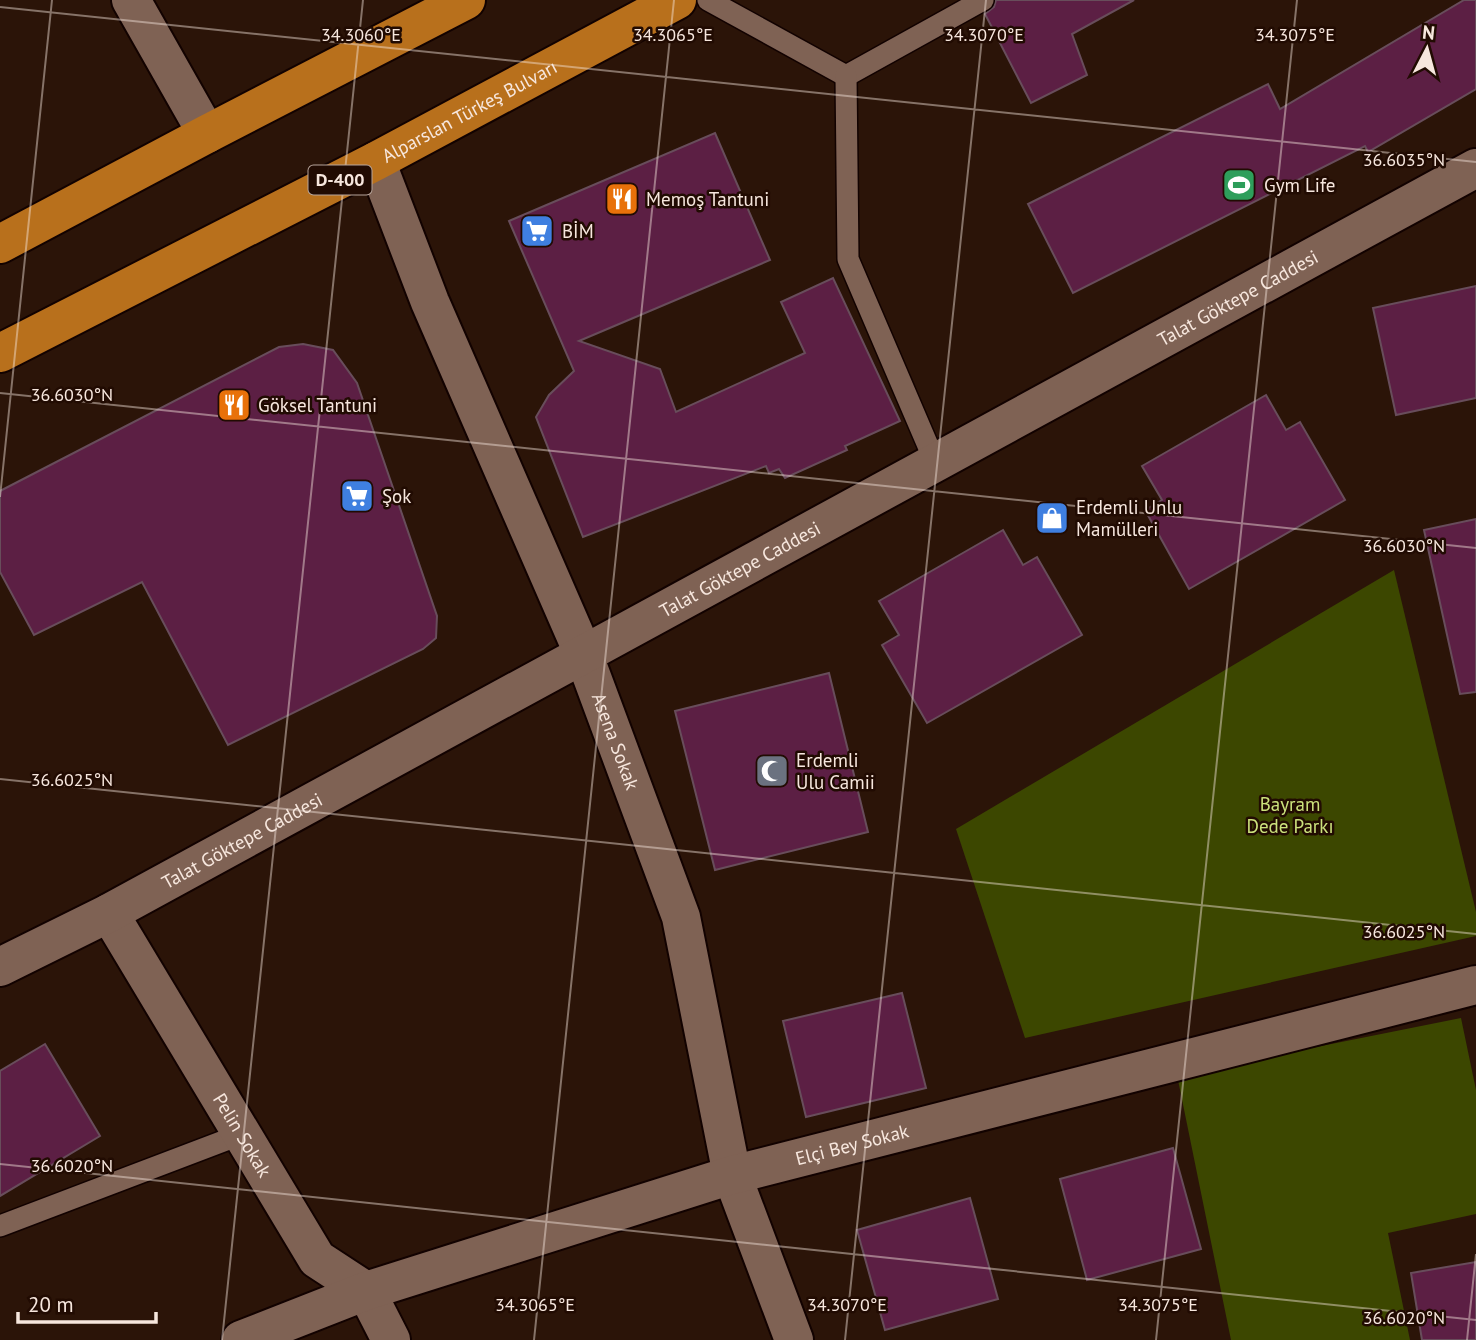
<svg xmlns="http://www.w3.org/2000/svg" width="1476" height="1340" font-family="'PT Sans',sans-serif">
<rect width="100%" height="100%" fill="#2b1408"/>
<g fill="#3c4700">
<path d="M1394,570L1476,912V936L1025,1038L956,829Z"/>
<path d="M1461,1018L1476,1090V1214L1388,1233L1410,1340H1231L1177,1075Z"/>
</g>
<g fill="#5c1f44" stroke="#684d5b" stroke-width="2">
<path d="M996,0H1134L1072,34L1087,75L1031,103L985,14L994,7Z"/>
<path d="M1464,0H1476V89L1368,152L1365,146L1073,293L1028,204L1268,84L1280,109Z"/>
<path d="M715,133L770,260L579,341L660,369L676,412L805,353L781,302L833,278L900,421L845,446L847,450L785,478L779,469L769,473L766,466L583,537L536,417L549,395L574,371L509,221Z"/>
<path d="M1476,286V398L1396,415L1373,308Z"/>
<path d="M303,344L333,350L357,383L437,616L436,638L423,649L228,745L142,582L34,635L0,572V491L279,347Z"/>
<path d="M1266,395L1286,430L1300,422L1345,500L1189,589L1145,510L1162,500L1142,466Z"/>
<path d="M1476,519V692L1460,694L1424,530Z"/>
<path d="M1003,530L1023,565L1037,557L1082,635L927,723L882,645L899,635L879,601Z"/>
<path d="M829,673L868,832L715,870L675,711Z"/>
<path d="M902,993L926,1088L806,1117L783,1021Z"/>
<path d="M45,1044L100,1136L0,1196V1071Z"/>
<path d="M1173,1148L1201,1249L1087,1280L1060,1179Z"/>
<path d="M970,1198L998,1299L885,1330L857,1230Z"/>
<path d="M1476,1262V1340H1422L1411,1273Z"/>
</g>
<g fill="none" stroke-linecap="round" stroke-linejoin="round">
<defs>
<g id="service">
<path d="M708,0L846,76L983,0"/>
<path d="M846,76L848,259L935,462"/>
<path d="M0,1226L242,1134"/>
</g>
<g id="minor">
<path id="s1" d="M376,161L430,302L583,653L681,917L732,1175L794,1340"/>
<path id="s2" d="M109,913L317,1259L366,1291L391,1340"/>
<path id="s3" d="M241,1340L366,1291L732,1175L1476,985"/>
</g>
<g id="tertiary">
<path d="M131,0L207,134"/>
<path id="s4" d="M0,967L109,913L1476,168"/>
</g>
<g id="trunk">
<path d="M0,244L207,134L466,0"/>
<path id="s5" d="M0,353L376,161L677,0"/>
</g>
</defs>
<use href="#service" stroke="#120200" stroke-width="24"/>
<use href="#minor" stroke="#120200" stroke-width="42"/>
<use href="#tertiary" stroke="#120200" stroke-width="42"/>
<use href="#trunk" stroke="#120200" stroke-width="42"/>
<use href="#service" stroke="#7f6254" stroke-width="21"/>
<use href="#minor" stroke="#7f6254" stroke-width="38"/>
<use href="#tertiary" stroke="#7f6254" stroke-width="38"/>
<use href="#trunk" stroke="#b8701c" stroke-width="38"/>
</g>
<path fill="none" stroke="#f7e7de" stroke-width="2" stroke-opacity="0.45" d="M0,7L1476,162M0,393L1476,548M0,497L52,0M0,779L1476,934M0,1164L1476,1320M222,1340L363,0M534,1340L674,0M845,1340L986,0M1156,1340L1297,0M1467,1340L1476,1254"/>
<defs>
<symbol id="stadium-square" viewBox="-11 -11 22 22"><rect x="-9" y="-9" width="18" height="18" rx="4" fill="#2e9e5b" stroke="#210b02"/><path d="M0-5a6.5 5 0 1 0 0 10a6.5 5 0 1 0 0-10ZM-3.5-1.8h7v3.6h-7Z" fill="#fff"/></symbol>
<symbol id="restaurant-square" viewBox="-11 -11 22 22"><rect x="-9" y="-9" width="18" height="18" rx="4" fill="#e8710a" stroke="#210b02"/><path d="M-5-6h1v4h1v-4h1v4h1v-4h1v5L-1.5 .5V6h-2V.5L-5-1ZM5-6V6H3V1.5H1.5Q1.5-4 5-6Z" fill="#fff"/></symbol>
<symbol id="supermarket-square" viewBox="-11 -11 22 22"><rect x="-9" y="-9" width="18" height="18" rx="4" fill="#3f7fe0" stroke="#210b02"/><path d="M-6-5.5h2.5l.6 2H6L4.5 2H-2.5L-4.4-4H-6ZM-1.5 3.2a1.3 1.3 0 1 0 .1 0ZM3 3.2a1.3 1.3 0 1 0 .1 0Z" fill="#fff"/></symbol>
<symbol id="shop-square" viewBox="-11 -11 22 22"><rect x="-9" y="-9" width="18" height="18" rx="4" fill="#3f7fe0" stroke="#210b02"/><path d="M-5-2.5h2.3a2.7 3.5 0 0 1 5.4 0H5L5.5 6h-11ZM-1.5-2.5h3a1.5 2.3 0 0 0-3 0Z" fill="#fff"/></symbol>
<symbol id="mosque-square" viewBox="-11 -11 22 22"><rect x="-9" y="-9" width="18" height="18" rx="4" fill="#6b7280" stroke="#210b02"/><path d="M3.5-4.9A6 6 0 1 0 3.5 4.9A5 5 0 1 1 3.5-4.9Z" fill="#fff"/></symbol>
</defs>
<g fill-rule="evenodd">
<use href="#stadium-square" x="1220" y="166" width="38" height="38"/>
<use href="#restaurant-square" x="603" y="180" width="38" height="38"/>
<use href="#supermarket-square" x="518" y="212" width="38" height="38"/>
<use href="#restaurant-square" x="215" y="386" width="38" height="38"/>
<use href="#supermarket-square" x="338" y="477" width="38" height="38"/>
<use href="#shop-square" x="1033" y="499" width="38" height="38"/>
<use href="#mosque-square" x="753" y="752" width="38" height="38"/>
</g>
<g text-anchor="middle" stroke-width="5" stroke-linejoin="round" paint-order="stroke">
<rect fill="#210b02" stroke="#b7a59c" stroke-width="2" x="308.5" y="165.5" width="63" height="29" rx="5"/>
<g font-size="18" font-weight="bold" fill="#f7e7de">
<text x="340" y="186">D-400</text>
</g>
<g font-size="19" fill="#f7e7de" stroke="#210b02">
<text dy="7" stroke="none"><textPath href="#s5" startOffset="528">Alparslan Türkeş Bulvarı</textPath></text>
<text dy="7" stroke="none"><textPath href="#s4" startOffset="1407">Talat Göktepe Caddesi</textPath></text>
<text dy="7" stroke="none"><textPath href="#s4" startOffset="840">Talat Göktepe Caddesi</textPath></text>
<text dy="7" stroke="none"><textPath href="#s1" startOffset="628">Asena Sokak</textPath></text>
<text dy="7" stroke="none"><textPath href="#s4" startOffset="273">Talat Göktepe Caddesi</textPath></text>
<text dy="7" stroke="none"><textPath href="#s2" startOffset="259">Pelin Sokak</textPath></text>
<text dy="7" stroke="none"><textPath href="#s3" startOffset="642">Elçi Bey Sokak</textPath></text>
</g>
<g font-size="19" fill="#f7e7de" stroke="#210b02" text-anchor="start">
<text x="1264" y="192">Gym Life</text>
<text x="646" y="206">Memoş Tantuni</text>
<text x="562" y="238">BİM</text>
<text x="258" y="412">Göksel Tantuni</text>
<text x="382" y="503">Şok</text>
<text x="1076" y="514">Erdemli Unlu<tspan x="1076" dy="22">Mamülleri</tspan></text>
<text x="796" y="767">Erdemli<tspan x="796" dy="22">Ulu Camii</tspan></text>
</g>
<g font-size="19" fill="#cce27c" stroke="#210b02">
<text x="1290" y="811">Bayram<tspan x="1290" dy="22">Dede Parkı</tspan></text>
</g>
</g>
<g font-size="18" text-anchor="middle" fill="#f7e7de" stroke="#210b02" stroke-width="5" stroke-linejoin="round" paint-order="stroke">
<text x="361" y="41">34.3060°E</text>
<text x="673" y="41">34.3065°E</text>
<text x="984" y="41">34.3070°E</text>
<text x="1295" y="41">34.3075°E</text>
<text x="1404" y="166">36.6035°N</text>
<text x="72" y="401">36.6030°N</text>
<text x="1404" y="552">36.6030°N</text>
<text x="72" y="786">36.6025°N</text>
<text x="1404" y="938">36.6025°N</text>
<text x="72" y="1172">36.6020°N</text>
<text x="535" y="1311">34.3065°E</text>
<text x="847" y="1311">34.3070°E</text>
<text x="1158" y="1311">34.3075°E</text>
<text x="1404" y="1324">36.6020°N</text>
</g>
<g transform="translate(1427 49) rotate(6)" stroke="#210b02" stroke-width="5" paint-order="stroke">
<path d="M0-5L12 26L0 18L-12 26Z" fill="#f7e7de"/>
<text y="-10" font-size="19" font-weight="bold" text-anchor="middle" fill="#f7e7de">N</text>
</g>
<path d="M18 1312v10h138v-10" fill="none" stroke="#f7e7de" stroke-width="3.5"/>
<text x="28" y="1312" font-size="21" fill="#f7e7de" stroke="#210b02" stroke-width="5" paint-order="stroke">20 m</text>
</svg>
